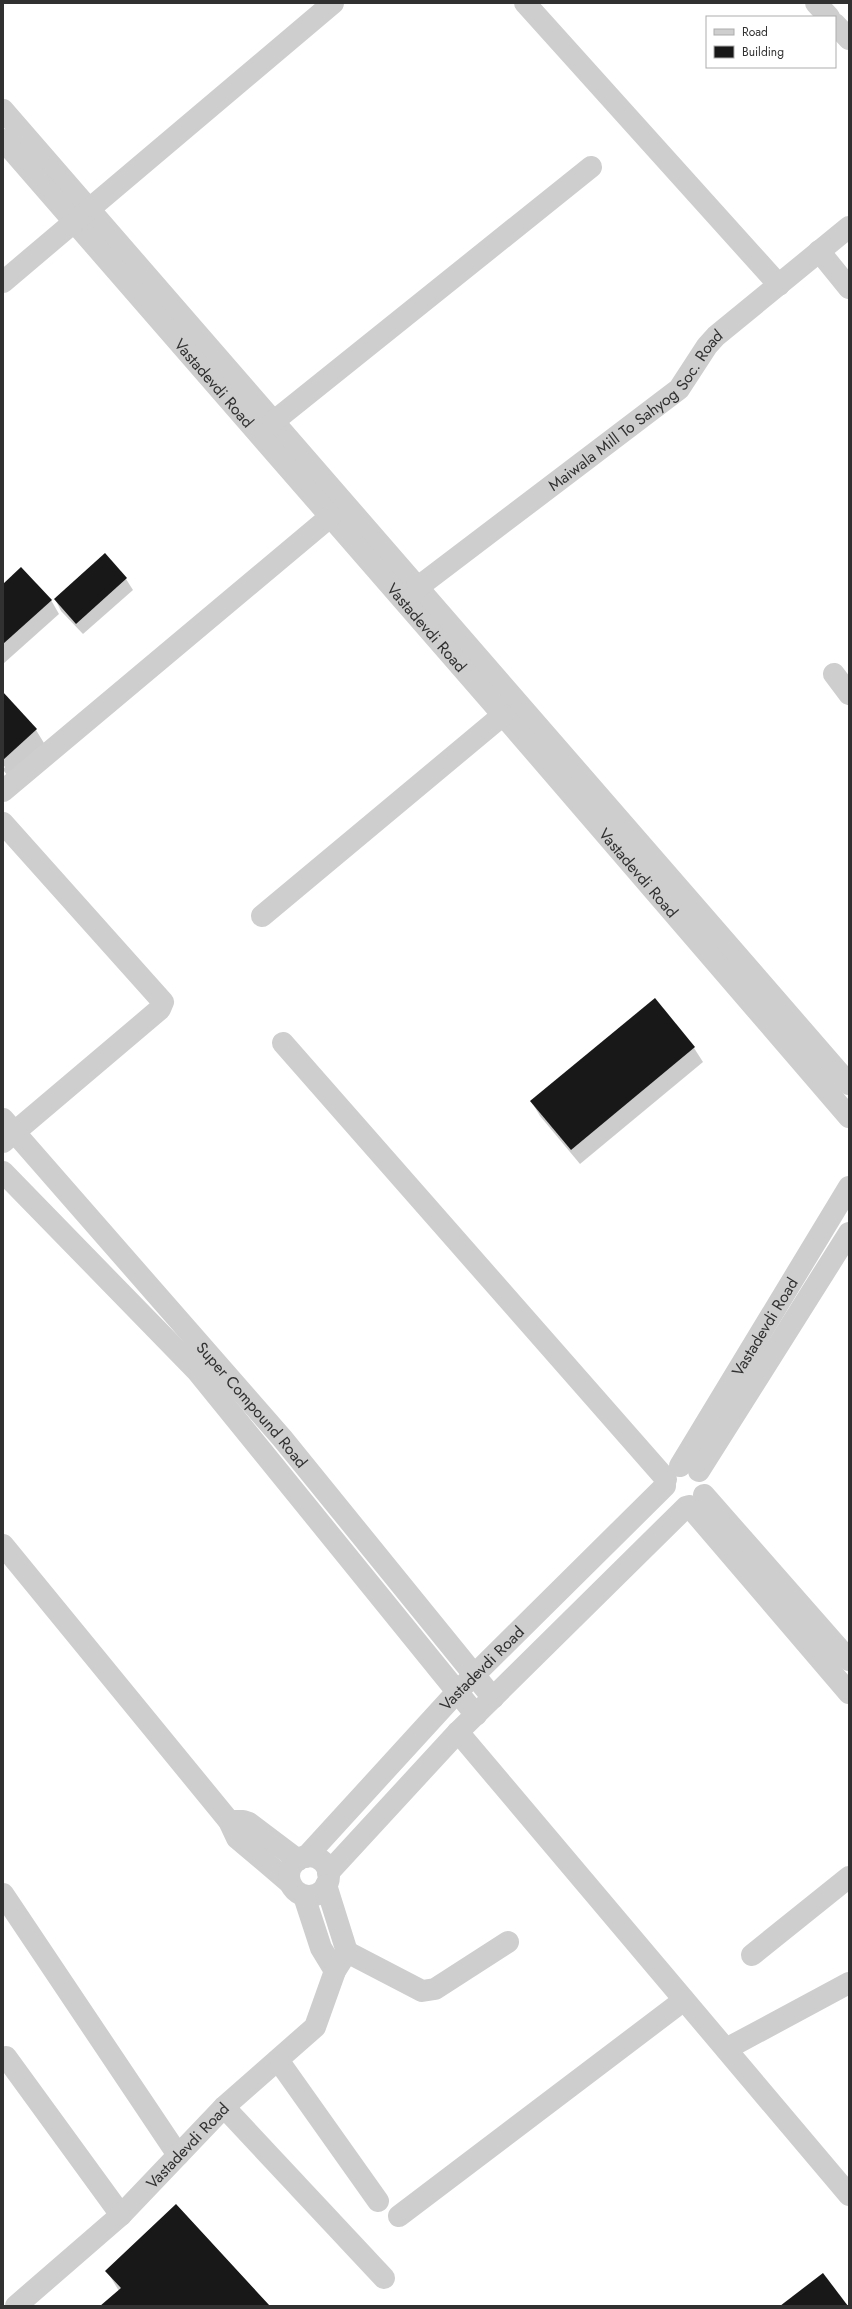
<svg xmlns="http://www.w3.org/2000/svg" width="852" height="2309" font-family="Jost,sans-serif">
<rect width="100%" height="100%" fill="#fff"/>
<g fill="#0003">
<path d="M105,555L126,579L133,590L83,634L61,611L55,599Z"/>
<path d="M3,585L51,600L59,614L3,664Z"/>
<path d="M3,694L36,730L44,743L9,777L3,770L5,767L3,765Z"/>
<path d="M694,1048L703,1062L580,1164L540,1116L531,1101Z"/>
<path d="M107,2271L269,2306H102L119,2291Z"/>
</g>
<g fill="#181818">
<path d="M105,553L127,578L76,624L54,599Z"/>
<path d="M21,567L52,600L3,644V584Z"/>
<path d="M3,692L37,729L3,760Z"/>
<path d="M655,998L695,1047L571,1150L530,1101Z"/>
<path d="M176,2204L270,2306H100L121,2288L105,2271Z"/>
<path d="M823,2273L848,2306H780Z"/>
</g>
<g fill="none" stroke-linecap="round" stroke-linejoin="round">
<g stroke="#cecece" stroke-width="22">
<path d="M525,3L779,285"/>
<path d="M816,3L829,17"/>
<path d="M835,24L849,39"/>
<path d="M3,110L849,1084"/>
<path id="s1" d="M3,140L503,715L849,1117"/>
<path d="M819,251L849,288"/>
<path d="M3,282L333,3"/>
<path d="M273,422L591,167"/>
<path id="s2" d="M405,597L679,389L707,346L716,336L849,227"/>
<path d="M834,674L849,694"/>
<path d="M3,791L331,516"/>
<path d="M3,823L163,1002L160,1009L3,1142"/>
<path d="M262,916L503,715"/>
<path d="M283,1043L666,1479"/>
<path id="s3" d="M3,1119L282,1438L493,1698"/>
<path d="M3,1172L197,1371L476,1715"/>
<path id="s4" d="M680,1466L849,1187"/>
<path d="M699,1471L849,1233"/>
<path d="M704,1495L849,1660"/>
<path d="M689,1506L849,1693"/>
<path d="M3,1545L229,1821L237,1838L290,1883"/>
<path d="M458,1732L849,2195"/>
<path d="M229,1821H243L249,1823L298,1860"/>
<circle cx="309" cy="1876" r="20"/>
<path id="s5" d="M306,1857L456,1693L665,1486"/>
<path d="M328,1873L458,1732L686,1507"/>
<path d="M3,1894L178,2155"/>
<path d="M304,1896L321,1948L335,1971"/>
<path d="M347,1952L422,1991L435,1989L508,1942"/>
<path d="M752,1955L849,1877"/>
<path d="M726,2049L849,1983"/>
<path d="M3,2058L6,2057L121,2215"/>
<path d="M278,2060L378,2201"/>
<path d="M224,2107L384,2278"/>
<path d="M399,2216L684,2000"/>
<path id="s6" d="M16,2306L121,2215L224,2107L315,2027L335,1971L347,1952L326,1885"/>
</g>
</g>
<g text-anchor="middle" stroke-width="4" stroke-linejoin="round" paint-order="stroke">
<g font-size="16" fill="#313131" stroke="#fff">
<text dy="6" stroke="none"><textPath href="#s1" startOffset="322">Vastadevdi Road</textPath></text>
<text dy="6" stroke="none"><textPath href="#s2" startOffset="298">Maiwala Mill To Sahyog Soc. Road</textPath></text>
<text dy="6" stroke="none"><textPath href="#s1" startOffset="646">Vastadevdi Road</textPath></text>
<text dy="6" stroke="none"><textPath href="#s1" startOffset="970">Vastadevdi Road</textPath></text>
<text dy="6" stroke="none"><textPath href="#s4" startOffset="163">Vastadevdi Road</textPath></text>
<text dy="6" stroke="none"><textPath href="#s3" startOffset="379">Super Compound Road</textPath></text>
<text dy="6" stroke="none"><textPath href="#s5" startOffset="258">Vastadevdi Road</textPath></text>
<text dy="6" stroke="none"><textPath href="#s6" startOffset="235">Vastadevdi Road</textPath></text>
</g>
</g>
<rect width="852" height="2309" fill="none" stroke="#313131" stroke-width="8"/>
<rect x="706" y="16" width="130" height="52" fill="#ffffff" stroke="#adadad"/>
<rect x="714" y="29" width="20" height="6" fill="#cecece" stroke="#adadad"/>
<text x="742" y="36" font-size="12" fill="#313131">Road</text>
<rect x="714" y="46" width="20" height="12" fill="#181818" stroke="#adadad"/>
<text x="742" y="56" font-size="12" fill="#313131">Building</text>
</svg>
